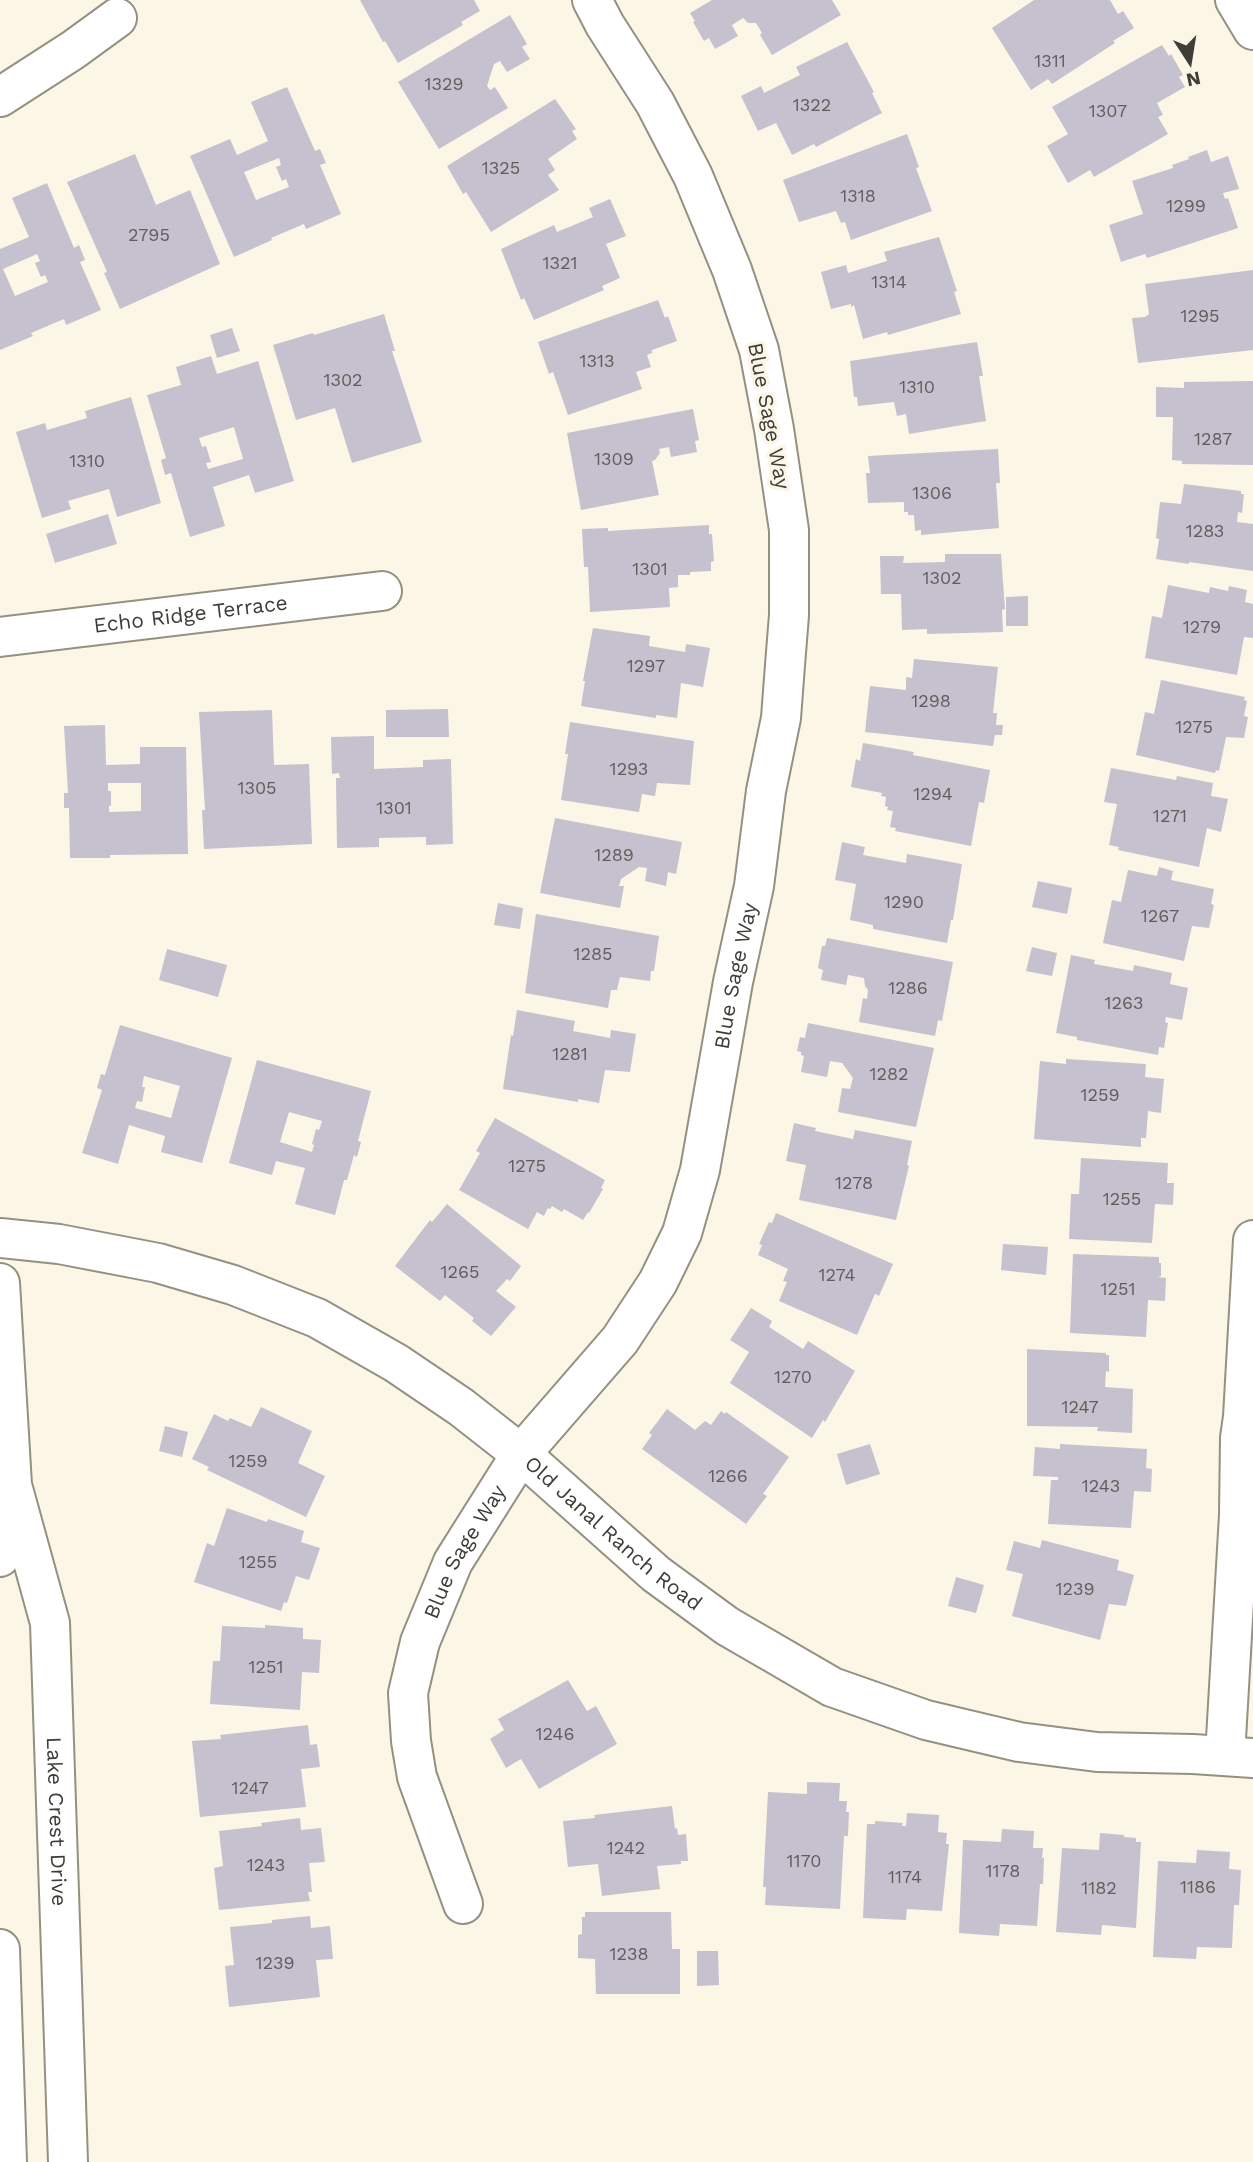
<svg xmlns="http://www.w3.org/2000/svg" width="1253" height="2162" font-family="'Work Sans',sans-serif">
<rect width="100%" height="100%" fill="#fcf6e7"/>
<g fill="#c5c1cf" fill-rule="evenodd">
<path d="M360,0H474L480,11L461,22L463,25L398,63L385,41L383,42Z"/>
<path d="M712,0H832L841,15L772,55L760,35L762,33L756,23H748L743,18L732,25L738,36L715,49L709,38L704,41L693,22L695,21L690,13Z"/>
<path d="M1034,0H1110L1118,14L1123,11L1134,28L1113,41L1115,43L1052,84L1048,79L1031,90L992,28Z"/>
<path d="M510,15L527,44L522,47L530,59L507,72L500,61L494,64L487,86L490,90L495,87L508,108L439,149L398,82Z"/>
<path d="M847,42L874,92L872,93L882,113L816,147L814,144L792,155L776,123L758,131L741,96L761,86L764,93L800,75L796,67Z"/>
<path d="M1162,45L1169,56L1171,54L1183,75L1179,77L1185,87L1157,103L1163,115L1158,117L1168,134L1094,177L1090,170L1068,183L1047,146L1068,134L1052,107Z"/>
<path d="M287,87L315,151L320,149L326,163L320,165L341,214L306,229L304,224L271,238L272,240L234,257L190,156L230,139L237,155L268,141L251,102ZM279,158L281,165L276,167L282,181L286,179L289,187L256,200L244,172Z"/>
<path d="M555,99L576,129L572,131L577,139L548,159L555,170L548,175L559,190L491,232L466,192L463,194L447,166Z"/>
<path d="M907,134L919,167L916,168L932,211L851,240L845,222L841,223L836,211L799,222L783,180Z"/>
<path d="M1207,150L1211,162L1228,156L1239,189L1223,193L1225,199L1228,198L1238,228L1147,258L1145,254L1121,262L1109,225L1143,214L1132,181L1173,168L1172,165L1189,159L1188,157Z"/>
<path d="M135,154L156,205L190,190L220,264L120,309L104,273L107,272L67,182Z"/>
<path d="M47,183L74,248L79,245L85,260L80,262L101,310L66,325L64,319L31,333L33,336L0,350V249L29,237L12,198ZM37,254L40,261L35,263L41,277L45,275L48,282L15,296L3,269Z"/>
<path d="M610,199L626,236L606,244L620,278L602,286L604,290L534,320L524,298L521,300L501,249L554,225L557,232L593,217L589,208Z"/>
<path d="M939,237L957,291L954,292L961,314L888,335L887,332L863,339L854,305L851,307V304L831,309L821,272L846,265L848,273L887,261L884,252Z"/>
<path d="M1253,270V350L1138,363L1132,318L1145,317L1149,314L1145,284Z"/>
<path d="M658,300L665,318L668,316L677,341L652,350V353L647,355L651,367L636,372L642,389L568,415L553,372L549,374L538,342Z"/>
<path d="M384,314L395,351H392L422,442L352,463L335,408L296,420L273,345L313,333L314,335Z"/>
<path d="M232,328L240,351L217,358L210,335Z"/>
<path d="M977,342L983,376H979L986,421L909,434L906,414L897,416L894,402L858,406L857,397H854L850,361Z"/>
<path d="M211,356L217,374L258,361L294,481L255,493L249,475L213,487L225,526L190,537L171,473L165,475L161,460L166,458L147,395L181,385L176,367ZM234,427L243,459L208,469L206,463L211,462L206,446L202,447L199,438Z"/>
<path d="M1253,381V465L1182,464V461L1172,460L1173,417H1156V387L1184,388V382Z"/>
<path d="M131,397L161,503L117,517L109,489L68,501L71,509L42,518L16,432L45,423L47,430L87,418L85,411Z"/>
<path d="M693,409L699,440L695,441L697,452L671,457L669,447L659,449L660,453L655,460L652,461L659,495L581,510L567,433Z"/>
<path d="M998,449L1000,483H996L999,528L921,535V530L915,531L914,515H908V512H904V502L868,503L866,473H870L868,456Z"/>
<path d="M1184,484L1241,491V494H1244L1242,513L1238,512L1237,522L1253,524V571L1189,562V564L1156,559L1159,539L1156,538L1160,502L1181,504Z"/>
<path d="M108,514L117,544L55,563L46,534Z"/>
<path d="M709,525V534H712L714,561L711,562V571L690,572V575H678V587L669,588L670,607L590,612L588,567H584L582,529L608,528V531Z"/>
<path d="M945,554H1001L1005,609L1002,610L1003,632L927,634V629L902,630L901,594H881L880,556H904L903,563L945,562Z"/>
<path d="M1168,585L1209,593L1210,587L1228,591L1229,586L1247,590L1245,602L1253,604V638L1244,637L1237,675L1145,658L1152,616L1162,618Z"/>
<path d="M1028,596V626H1006V597Z"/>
<path d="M593,628L650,636L649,646L685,652L686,644L710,648L703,687L681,683L677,718L656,715V718L581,706L585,681H583Z"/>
<path d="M914,659L998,667L993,713H997L996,725H1003L1002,735H995L993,746L865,732L870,686L906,690V677L912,678Z"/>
<path d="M1161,680L1245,697L1244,700L1247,701L1244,716L1248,717L1244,738L1226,737L1219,771L1216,770L1215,773L1136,755L1145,712L1154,714Z"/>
<path d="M448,709L449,737H386V710Z"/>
<path d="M272,710L274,765L309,764L312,844L204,849L202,810H205L199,712Z"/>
<path d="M570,722L694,741L690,785L657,783L655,796L642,794L639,812L561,800L568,754H565Z"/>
<path d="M105,725L106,765L140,764V747H186L188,854L110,855V858H70L69,808H64V793H68L64,726ZM108,783H141V811L109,812V806H111V791H108Z"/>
<path d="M374,736V769L423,767V760L451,759L453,844L426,845V837L379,838V847L337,848L336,778H340L339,773L332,774L331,737Z"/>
<path d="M863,743L914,752L913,755L990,770L984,803L979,802L971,846L895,831L896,828L890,827L893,811L887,810L888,807L885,806L886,797L881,796L882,793L851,787L856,759L860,761Z"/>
<path d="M1111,768L1176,780L1177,776L1213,783L1211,796L1228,799L1221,832L1207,828L1199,867L1118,850L1119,847L1109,845L1117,804L1104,802Z"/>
<path d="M555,818L682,842L676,874L668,872L666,886L645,881L647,868L639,867L621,879L619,886H624L620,908L540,893Z"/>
<path d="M842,842L865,847L863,855L906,863L907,854L962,864L953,920H951L947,943L873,929V925L850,920L856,884L835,880Z"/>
<path d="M1159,867L1173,871L1171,880L1214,889L1211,904L1214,905L1209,928L1192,926L1184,961L1103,943L1112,900L1121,902L1128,870L1157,876Z"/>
<path d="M1038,881L1072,888L1067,914L1032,907Z"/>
<path d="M498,903L523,908L520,929L494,925Z"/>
<path d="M536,914L659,936L654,971H651L650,981L620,977L617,990H611L608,1008L525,993Z"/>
<path d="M827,938L953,962L942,1021L938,1020L935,1036L859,1022L863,998L867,999L868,990L865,986L864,978L848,975L846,985L821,980L823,970L818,968L822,946H825Z"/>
<path d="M1032,947L1057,953L1052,976L1026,971Z"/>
<path d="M167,949L227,965L218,997L159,980Z"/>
<path d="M1071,955L1095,960L1094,964L1133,971L1134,965L1172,973L1170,984L1188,988L1182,1020L1166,1017L1165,1022L1168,1023L1164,1048L1159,1047L1158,1055L1077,1040V1037L1056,1033Z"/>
<path d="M517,1010L575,1021L573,1031L610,1038L611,1030L636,1034L630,1072L605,1070L599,1103L578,1099V1102L503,1089L511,1035L513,1036Z"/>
<path d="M808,1023L934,1048L916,1127L838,1112L842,1088L850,1089L853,1078L842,1063L830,1061L827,1077L801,1072L804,1056L801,1055V1052L797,1051L800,1037L805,1038Z"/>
<path d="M120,1025L232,1058L202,1163L161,1152L165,1136L129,1125L118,1164L82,1153L102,1090L97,1088L101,1074L105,1075ZM144,1076L180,1086L171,1118L135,1108L137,1101L142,1102L145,1087H142Z"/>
<path d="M1066,1059L1146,1064L1145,1077L1164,1079L1161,1113L1148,1111L1146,1138H1141V1147L1034,1139L1040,1061L1066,1064Z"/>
<path d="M257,1060L371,1091L358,1141L361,1142L357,1157L354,1155L347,1180H344L335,1215L295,1204L305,1168L276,1161L272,1175L229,1163ZM289,1112L322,1121L319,1130L316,1129L312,1144L314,1145L312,1152L280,1142Z"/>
<path d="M495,1118L605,1180L601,1188L603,1189L589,1213L588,1212L583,1220L564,1209L562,1212L552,1206L550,1209L548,1208L544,1216L537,1212L528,1229L459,1190L480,1153L476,1151Z"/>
<path d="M794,1123L816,1128L815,1131L853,1139L855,1130L912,1141L907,1165L909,1166L896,1220L799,1200L806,1165L786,1161Z"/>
<path d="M1081,1158L1168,1163L1167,1183H1174L1173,1205L1155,1204L1152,1243L1069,1239L1071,1194H1079Z"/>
<path d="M447,1204L521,1266L510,1281L507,1279L496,1291L516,1307L491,1336L472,1321L474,1318L445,1295L440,1301L395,1266L430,1220L432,1222Z"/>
<path d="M776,1213L893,1264L879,1296L875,1294L857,1335L779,1301L787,1282L783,1281L788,1269L758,1255L762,1245L759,1244L769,1222L772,1223Z"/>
<path d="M1003,1244L1048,1247L1046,1275L1001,1270Z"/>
<path d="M1073,1254L1159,1257V1263H1161V1276L1158,1277L1166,1278L1165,1301L1148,1300L1146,1337L1070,1333Z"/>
<path d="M751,1308L772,1321L769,1327L803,1349L808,1341L855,1371L825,1422L823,1420L812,1438L730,1383L749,1352L730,1340Z"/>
<path d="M1027,1349L1106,1353V1355H1109V1372L1106,1371L1105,1387L1133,1389L1132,1433L1097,1431L1098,1427L1027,1426Z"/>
<path d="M261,1407L312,1431L298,1463L325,1476L306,1517L207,1470L209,1467L192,1459L214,1414L228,1421L230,1418L251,1427Z"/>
<path d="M667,1409L695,1430L705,1421L711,1425L721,1411L725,1414L726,1412L789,1457L763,1494L767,1496L746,1524L642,1449L652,1435L649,1433Z"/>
<path d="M165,1426L188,1432L182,1457L159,1451Z"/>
<path d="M870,1444L880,1474L846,1485L837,1454Z"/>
<path d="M1060,1444L1147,1449L1146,1468L1152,1469L1151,1492L1134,1491L1131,1528L1048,1524L1051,1480H1058V1477L1033,1476L1035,1447L1060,1449Z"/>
<path d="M227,1508L267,1522L268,1519L304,1531L301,1542L320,1548L309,1580L296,1576L287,1603L284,1602L281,1611L194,1582L207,1543L214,1546Z"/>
<path d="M1042,1540L1119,1560L1117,1570L1134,1575L1126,1606L1109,1604L1100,1640L1012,1616L1023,1574L1006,1570L1014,1541L1040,1548Z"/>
<path d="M956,1577L984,1585L976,1613L948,1606Z"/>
<path d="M265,1625L303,1628V1639L321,1640L319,1673L302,1672L300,1710L210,1704L213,1661H220L222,1626L265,1628Z"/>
<path d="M568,1680L587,1711L596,1706L617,1744L539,1789L521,1759L506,1768L490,1739L504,1730L498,1719Z"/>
<path d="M308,1725L310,1745L317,1744L320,1767L301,1769L306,1807L200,1817L192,1741L221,1739L220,1735Z"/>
<path d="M807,1782L840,1783L839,1801H847L846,1812H849L848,1836H844L840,1909L765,1905L766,1887H763L768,1792L807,1794Z"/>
<path d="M672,1806L675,1829L677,1828L678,1835L686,1834L688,1861H681V1864L657,1866L660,1889L602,1896L598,1864L568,1867L563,1821L595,1818L594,1815Z"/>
<path d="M907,1813L939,1815L938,1832L947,1833L946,1844H949L942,1911L907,1909L906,1920L863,1918L867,1824H875V1821L903,1823L902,1826H906Z"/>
<path d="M300,1818L301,1830L321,1828L325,1862L309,1863L312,1892H308L310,1901L219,1910L214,1868L223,1866L219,1831L262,1826L261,1823Z"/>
<path d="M1002,1829L1034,1831L1033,1848H1043L1042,1858H1044L1043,1884H1040L1037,1926L1000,1924L999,1936L959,1933L963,1840L1001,1842Z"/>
<path d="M1100,1833L1124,1835V1837L1136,1838V1842H1141L1136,1928L1102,1925L1101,1935L1056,1932L1062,1848L1099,1850Z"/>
<path d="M1197,1850L1230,1852L1229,1869L1241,1870L1239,1905H1234L1232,1948L1197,1947L1196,1959L1153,1957L1158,1861L1196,1863Z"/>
<path d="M585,1912H671L672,1949H680V1994H596L595,1959L578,1958V1935L582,1934V1917H585Z"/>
<path d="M310,1916L311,1928L330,1926L333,1959L316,1960L320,1997L229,2007L225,1966L234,1965L230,1927L272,1923V1920Z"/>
<path d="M697,1951H718L719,1985L697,1986Z"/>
</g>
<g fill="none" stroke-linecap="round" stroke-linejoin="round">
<defs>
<g id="minor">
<path d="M1235,0L1253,30"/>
<path d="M0,97L73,50L117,18"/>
<path id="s1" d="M0,637L382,591"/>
<path id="s2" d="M0,1238L59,1244L158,1263L233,1285L317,1318L396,1363L461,1407L521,1454L656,1574L727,1626L832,1687L926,1720L1019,1742L1097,1752L1193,1754L1253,1758"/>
<path d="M1225,1756L1239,1515L1240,1438L1243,1417L1253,1240"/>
<path id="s3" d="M463,1904L417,1777L411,1741L408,1693L420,1642L453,1562L521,1454L620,1340L658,1282L682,1233L700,1170L733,982L754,886L766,791L781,718L785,665L789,615V530L774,429L759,350L732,270L693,176L655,103L605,25L592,0"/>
</g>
<g id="major">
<path id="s4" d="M0,1283L12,1485L50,1623L68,2162"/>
<path d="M0,1557L10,1498"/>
<path d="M0,1949L7,2162"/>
</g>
</defs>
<use href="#minor" stroke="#959082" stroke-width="42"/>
<use href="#major" stroke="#959082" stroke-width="42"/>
<use href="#minor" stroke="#fff" stroke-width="38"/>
<use href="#major" stroke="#fff" stroke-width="38"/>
</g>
<g text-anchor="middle" stroke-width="7" stroke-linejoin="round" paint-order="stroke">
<g font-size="18" fill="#605e5d">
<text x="1050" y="67">1311</text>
<text x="444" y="90">1329</text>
<text x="812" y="111">1322</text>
<text x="1108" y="117">1307</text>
<text x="501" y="174">1325</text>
<text x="858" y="202">1318</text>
<text x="1186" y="212">1299</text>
<text x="149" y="241">2795</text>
<text x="560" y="269">1321</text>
<text x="889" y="288">1314</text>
<text x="1200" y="322">1295</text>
<text x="597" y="367">1313</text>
<text x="343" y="386">1302</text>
<text x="917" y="393">1310</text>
<text x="1213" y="445">1287</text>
<text x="614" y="465">1309</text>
<text x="87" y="467">1310</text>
<text x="932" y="499">1306</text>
<text x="1205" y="537">1283</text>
<text x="650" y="575">1301</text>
<text x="942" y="584">1302</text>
<text x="1202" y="633">1279</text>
<text x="646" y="672">1297</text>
<text x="931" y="707">1298</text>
<text x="1194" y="733">1275</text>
<text x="629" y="775">1293</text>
<text x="257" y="794">1305</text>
<text x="933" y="800">1294</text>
<text x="394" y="814">1301</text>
<text x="1170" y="822">1271</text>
<text x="614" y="861">1289</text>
<text x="904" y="908">1290</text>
<text x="1160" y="922">1267</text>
<text x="593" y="960">1285</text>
<text x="908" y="994">1286</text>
<text x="1124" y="1009">1263</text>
<text x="570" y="1060">1281</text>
<text x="889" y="1080">1282</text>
<text x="1100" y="1101">1259</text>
<text x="527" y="1172">1275</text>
<text x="854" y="1189">1278</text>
<text x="1122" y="1205">1255</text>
<text x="460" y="1278">1265</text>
<text x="837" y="1281">1274</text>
<text x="1118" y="1295">1251</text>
<text x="793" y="1383">1270</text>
<text x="1080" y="1413">1247</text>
<text x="248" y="1467">1259</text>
<text x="728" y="1482">1266</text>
<text x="1101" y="1492">1243</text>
<text x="258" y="1568">1255</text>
<text x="1075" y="1595">1239</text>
<text x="266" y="1673">1251</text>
<text x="555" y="1740">1246</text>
<text x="250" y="1794">1247</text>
<text x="626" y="1854">1242</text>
<text x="804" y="1867">1170</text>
<text x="266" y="1871">1243</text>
<text x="1003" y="1877">1178</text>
<text x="905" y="1883">1174</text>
<text x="1198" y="1893">1186</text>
<text x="1099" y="1894">1182</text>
<text x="629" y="1960">1238</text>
<text x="275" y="1969">1239</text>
</g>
<g font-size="21" fill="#3f3d37" stroke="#fcf6e7">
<text transform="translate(769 416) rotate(79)" y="7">Blue Sage Way</text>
<text dy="7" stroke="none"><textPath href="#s1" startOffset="192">Echo Ridge Terrace</textPath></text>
<text dy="7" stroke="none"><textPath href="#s3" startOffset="1024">Blue Sage Way</textPath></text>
<text dy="7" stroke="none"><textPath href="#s2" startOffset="696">Old Janal Ranch Road</textPath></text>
<text dy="7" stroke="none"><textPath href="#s3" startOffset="373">Blue Sage Way</textPath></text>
<text dy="7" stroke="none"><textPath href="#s4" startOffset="544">Lake Crest Drive</textPath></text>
</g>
</g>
<g transform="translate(1190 63) rotate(168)" stroke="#fcf6e7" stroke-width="5" paint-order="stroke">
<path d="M0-5L12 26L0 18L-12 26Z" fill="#3f3d37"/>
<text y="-10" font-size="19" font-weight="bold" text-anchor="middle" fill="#3f3d37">N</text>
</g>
</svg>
